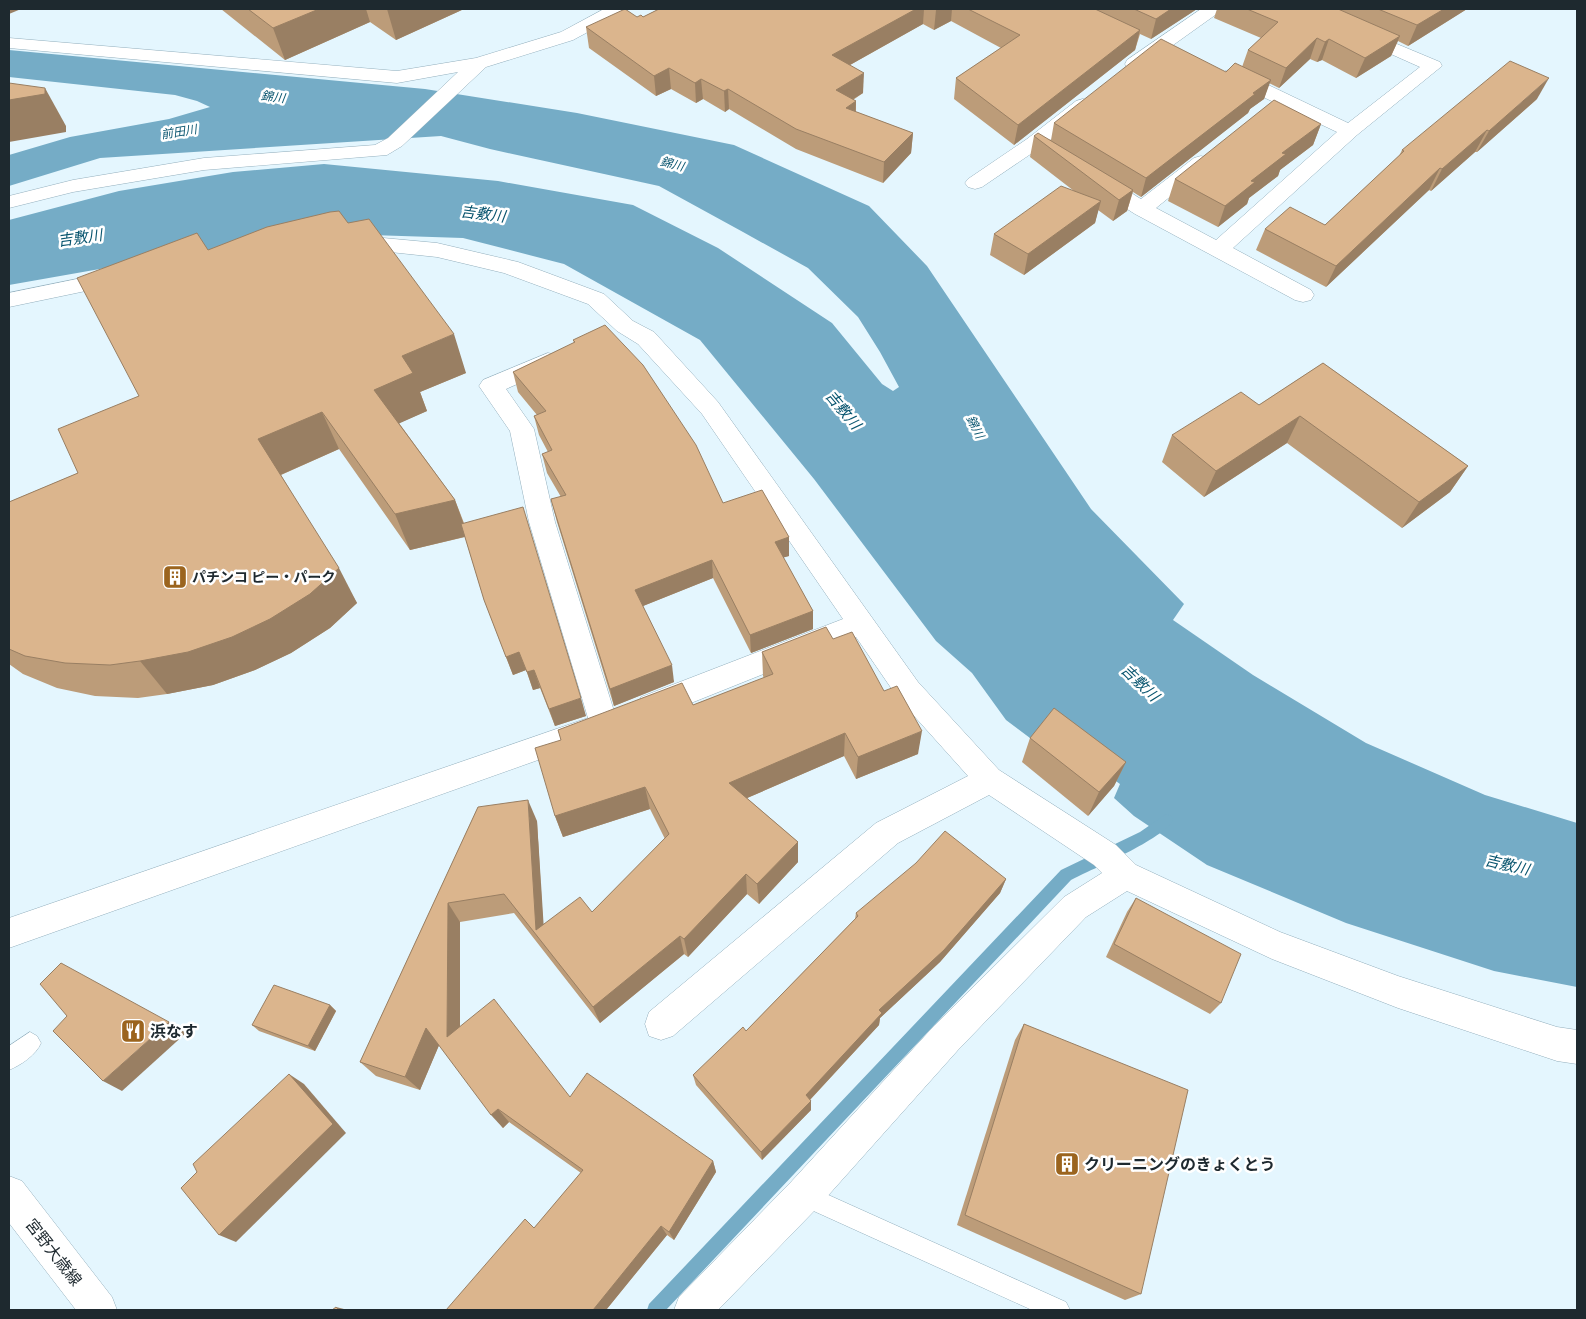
<svg xmlns="http://www.w3.org/2000/svg" width="1586" height="1319" font-family="'PT Sans','Noto Sans JP',sans-serif">
<rect width="100%" height="100%" fill="#e4f6fe"/>
<path fill="#75acc6" d="M9,50L425,89L577,113L734,145L869,206L927,266L1091,509L1184,604L1173,620L1253,675L1366,743L1485,795L1577,823V987L1494,971L1346,923L1207,865L1134,816L1114,798L1120,784L1044,730L1030,738L1006,720L972,673L936,641L814,479L700,340L564,264L463,238L371,235L219,248L9,285V220L119,191L233,172L324,164L498,181L633,205L718,248L832,323L882,384L893,391L899,387L880,352L858,317L808,268L743,232L659,186L490,149L441,136L100,158L9,186V155L70,137L169,119L210,107L197,101L175,95L9,77Z"/>
<g fill="none" stroke-linecap="round" stroke-linejoin="round">
<path fill="#75acc6" fill-rule="evenodd" d="M1166,814L1171,816L1173,820C1164,839 1092,869 1071,880L666,1310H647L649,1304L1061,870L1140,832Z"/>
<defs>
<g id="lane">
<path d="M30,1032L37,1036L41,1043C36,1055 21,1065 9,1070V1046Z"/>
<path d="M804,1184L1066,1302L1070,1310H1032L796,1203L793,1195L796,1187Z"/>
</g>
<g id="street">
<path d="M604,9H626L623,13L573,40L486,67L402,146L387,155L204,170L73,192L9,208V196L73,180L204,158L375,145L388,138L458,72L397,83L9,48V38L397,71L476,58L561,32Z"/>
<path d="M1201,9H1221L1218,13L1141,68L1134,70L1127,68L1125,64L1127,60Z"/>
<path d="M1361,29L1440,62L1442,66L1357,135L1233,248L1311,290L1314,295L1311,300L1303,302L1295,300L1135,214L1091,186L1088,182L1091,178C1108,173 1127,191 1141,199L1194,158L1201,156L1208,158L1211,162L1208,166L1156,208L1216,240L1337,132L1225,79L1223,75L1225,71L1232,69L1239,71L1348,123L1420,67L1355,38L1352,34L1355,30Z"/>
<path d="M1083,99L1090,101L1093,105L1090,109L1041,147L982,187L975,189L968,187L965,183L968,179L1027,139L1076,101Z"/>
<path d="M351,235L437,243L518,262L604,294L633,321L654,332L718,402L918,682L999,770L1116,845L1136,865L1280,932L1398,976L1557,1027L1577,1030V1064L1557,1061L1398,1008L1272,959L1127,891L1086,917L958,1050L817,1208L718,1310H674L679,1297L791,1182L934,1026L1064,897L1102,873L1094,865L989,795L898,843L673,1036L661,1040L649,1036L645,1024L649,1012L876,823L968,776L898,698L856,637L661,715L651,718L641,715L637,706L641,697L843,619L702,414L638,344L617,331L588,304L504,273L437,257L343,247L340,242L343,237Z"/>
<path d="M116,271L124,273L127,278L124,283L9,307V293Z"/>
<path d="M548,353L556,355L560,361L556,367L506,389L534,429L555,522L618,724L614,733L9,948V918L588,718L529,522L510,431L479,386L483,380Z"/>
</g>
<path id="secondary" d="M9,1176L22,1181L112,1297L117,1310H76L9,1223Z"/>
</defs>
<use href="#lane" stroke="#93afbd" stroke-width="1"/>
<use href="#street" stroke="#93afbd" stroke-width="1"/>
<use href="#secondary" stroke="#93afbd" stroke-width="1"/>
<use href="#lane" fill="#fff" fill-rule="evenodd"/>
<use href="#street" fill="#fff" fill-rule="evenodd"/>
<use href="#secondary" fill="#fff" fill-rule="evenodd"/>
</g>
<g fill="#bc9c79">
<path d="M221,9H464L396,40L370,22L285,60Z"/>
<path d="M659,9H1197L1151,39L1140,34L1135,50L1014,145L954,99L956,78L1001,48L951,21L934,30L923,24L850,65L863,93L853,100L856,101V112L913,133L911,153L883,183L796,149L729,109L725,112L703,99L696,103L671,89L656,96L589,48L586,27L637,17H643Z"/>
<path d="M1217,9H1467L1408,46L1398,41L1391,56L1356,78L1322,60L1317,62L1310,59L1279,88L1269,83L1264,99L1250,109L1248,113L1141,197L1133,192L1127,211L1113,221L1098,210L1095,223L1024,275L990,255L994,234L1074,191L1030,157L1034,136L1051,140L1054,123L1242,67L1248,50L1261,38L1214,18Z"/>
<path d="M1537,99L1477,152H1475L1431,191L1429,190L1326,287L1256,250L1265,229L1325,225L1399,156L1402,150Z"/>
<path d="M1321,124L1313,145L1280,170L1278,176L1249,198L1247,204L1218,227L1168,201L1175,179Z"/>
<path d="M348,223L466,373L420,392L427,411L399,423L455,500L464,523L586,716L555,726L540,688L533,690L526,670L513,675L484,600L465,537L410,550L339,449L281,475L357,603L330,628L291,653L255,670L213,685L167,694L138,698L95,696L57,688L23,674L9,664V502L78,473L139,396L208,250Z"/>
<path d="M573,340L723,503L789,537V556L783,557L813,611V629L751,653L713,578L643,606L674,682L614,706L557,522L551,499L561,497L547,473L542,454L548,452L539,435L534,416L537,415L518,392L513,372L574,343Z"/>
<path d="M1323,363L1468,466L1450,492L1402,528L1287,443L1204,497L1162,462L1172,435L1259,405Z"/>
<path d="M833,639L884,691L918,754L856,779L844,756L747,798L798,842V862L759,904L747,894L688,957L684,954L600,1023L514,913L460,922V1027L570,1097L713,1161L716,1172L674,1240L667,1235L606,1310H446L535,1227L581,1173L509,1122L503,1128L439,1045L420,1090L376,1076L360,1062L478,807L537,821L543,924L592,912L665,839L650,809L563,837L555,816L561,740L558,730L693,705L764,678L763,676L762,652Z"/>
<path d="M1030,738L1126,762L1114,786L1088,816L1022,762Z"/>
<path d="M1006,879L1000,893L940,962L880,1018L879,1025L810,1100L811,1110L762,1160L696,1085L693,1075L746,1031L855,919L856,913Z"/>
<path d="M1136,898L1221,1003L1210,1014L1106,957L1127,912Z"/>
<path d="M330,1005L336,1011L315,1051L259,1031L252,1025Z"/>
<path d="M1024,1024L1141,1294L1125,1300L957,1225L1015,1040Z"/>
</g>
<g fill="#997f63">
<path d="M9,9H21L9,14Z"/>
<path d="M319,9H366L370,22L285,60L273,28Z"/>
<path d="M387,9H464L396,40Z"/>
<path d="M916,9H924L923,24L832,75V55Z"/>
<path d="M938,9H952L951,21L934,30L936,10Z"/>
<path d="M1171,9H1197L1151,39L1156,19Z"/>
<path d="M1444,9H1467L1408,46L1417,25Z"/>
<path d="M1140,30L1135,50L1014,145L1018,125Z"/>
<path d="M1400,36L1391,56L1356,78L1365,58Z"/>
<path d="M1317,38L1310,59L1279,88L1286,68Z"/>
<path d="M1329,39L1322,60L1317,62L1325,42Z"/>
<path d="M669,68L671,89L656,96L654,76Z"/>
<path d="M864,73L863,93L835,110L836,90Z"/>
<path d="M1549,78L1537,99L1477,152L1489,131Z"/>
<path d="M701,79L703,99L696,103L695,83Z"/>
<path d="M1271,80L1264,99L1250,109L1248,113L1141,197L1146,178L1253,93Z"/>
<path d="M45,88L66,126V132L9,142V100Z"/>
<path d="M728,89L729,109L725,112L724,91Z"/>
<path d="M856,101L855,122L846,108Z"/>
<path d="M1321,124L1313,145L1280,170L1278,176L1249,198L1247,204L1218,227L1225,206L1251,181L1282,153Z"/>
<path d="M1487,130L1475,152L1431,191L1442,169Z"/>
<path d="M913,133L911,153L883,183L884,162Z"/>
<path d="M1440,168L1429,190L1326,287L1336,266Z"/>
<path d="M1133,190L1127,211L1113,221L1119,200Z"/>
<path d="M1101,201L1095,223L1024,275L1028,254Z"/>
<path d="M454,334L466,373L420,392L427,411L389,428L374,390L402,356Z"/>
<path d="M322,412L339,449L278,476L258,439Z"/>
<path d="M1300,416L1287,443L1204,497L1216,471Z"/>
<path d="M1468,466L1450,492L1402,528L1419,502Z"/>
<path d="M455,500L468,536L410,550L395,514Z"/>
<path d="M789,537V556L775,560V542Z"/>
<path d="M712,560L713,578L638,608L635,590Z"/>
<path d="M339,568L357,603L330,628L291,653L255,670L213,685L167,694L140,661Z"/>
<path d="M813,611V629L751,653L750,635Z"/>
<path d="M519,652L526,670L513,675L506,657Z"/>
<path d="M672,665L674,682L614,706L610,689Z"/>
<path d="M534,670L540,688L533,690L527,672Z"/>
<path d="M581,698L586,716L555,726L549,709Z"/>
<path d="M922,731L918,754L856,779L858,757Z"/>
<path d="M845,733L844,756L731,805L729,783Z"/>
<path d="M1126,762L1114,786L1088,816L1099,792Z"/>
<path d="M645,787L650,809L563,837L555,816Z"/>
<path d="M528,800L537,821L545,946L536,930Z"/>
<path d="M798,842V862L759,904L757,884Z"/>
<path d="M746,874L747,894L688,957L684,939Z"/>
<path d="M1006,879L1000,893L940,962L880,1018L879,1025L805,1105L806,1095L879,1010Z"/>
<path d="M448,903L460,922V1052L447,1037Z"/>
<path d="M680,936L684,954L600,1023L593,1007Z"/>
<path d="M330,1005L336,1011L315,1051L308,1046Z"/>
<path d="M169,1022L186,1033L122,1091L103,1081Z"/>
<path d="M426,1028L440,1043L420,1090L405,1077Z"/>
<path d="M289,1074L304,1084L346,1133L236,1242L219,1235Z"/>
<path d="M811,1101V1110L762,1160L761,1152Z"/>
<path d="M498,1109L509,1122L503,1128L491,1115Z"/>
<path d="M713,1161L716,1172L674,1240L669,1232Z"/>
<path d="M661,1226L667,1235L606,1310H593Z"/>
<path d="M336,1307L348,1310H339Z"/>
</g>
<g fill="#dbb58d" stroke="#997f63">
<path d="M248,9H319L273,28Z"/>
<path d="M625,9L637,17L641,15L643,17L659,9H916L832,55L864,73L836,90L856,101L846,108L913,133L884,162L796,129L728,89L724,91L701,79L695,83L669,68L654,76L586,27Z"/>
<path d="M968,9H1095L1140,30L1018,125L956,78L1020,35Z"/>
<path d="M1134,9H1171L1156,19Z"/>
<path d="M1247,9H1338L1400,36L1365,58L1329,39L1325,42L1317,38L1286,68L1248,50L1278,22Z"/>
<path d="M1378,9H1444L1417,25Z"/>
<path d="M1161,39L1226,72L1235,63L1271,80L1253,93L1255,94L1146,178L1054,123Z"/>
<path d="M1510,61L1549,78L1489,131L1487,130L1442,169L1440,168L1336,266L1265,229L1290,207L1325,225L1404,151L1402,150Z"/>
<path d="M9,83L45,88V94L9,100Z"/>
<path d="M1274,100L1321,124L1282,153L1286,154L1251,181L1255,182L1225,206L1175,179Z"/>
<path d="M1038,133L1133,190L1119,200L1034,136Z"/>
<path d="M1061,186L1101,201L1028,254L994,234Z"/>
<path d="M339,211L348,223L369,219L454,334L402,356L413,373L374,390L455,500L395,514L322,412L258,439L339,568L310,594L270,619L232,637L188,652L140,661L110,665L65,663L25,656L9,649V502L78,473L58,429L139,396L77,278L197,233L208,250L267,227L330,212Z"/>
<path d="M605,325L643,365L696,445L723,503L762,490L789,537L775,542L813,611L750,635L712,560L635,590L672,665L610,689L552,503L551,499L566,495L542,454L552,450L534,416L546,411L513,372L575,342L573,340Z"/>
<path d="M1323,363L1468,466L1419,502L1300,416L1216,471L1172,435L1241,392L1259,405Z"/>
<path d="M523,507L581,698L549,709L534,670L527,672L519,652L506,657L484,600L461,524Z"/>
<path d="M826,627L833,639L852,632L884,691L897,686L922,731L858,757L845,733L729,783L798,842L757,884L746,874L684,939L680,936L593,1007L504,894L448,903L447,1037L494,999L570,1097L587,1073L713,1161L669,1232L661,1226L593,1310H446L525,1219L534,1228L583,1170L498,1109L491,1115L426,1028L405,1077L360,1062L478,807L528,800L536,930L580,897L592,912L669,834L645,787L555,816L535,748L561,740L558,730L682,683L693,705L773,674L762,652Z"/>
<path d="M1054,708L1126,762L1099,792L1030,738Z"/>
<path d="M945,831L1006,879L944,950L879,1010L882,1013L806,1095L811,1101L761,1152L693,1075L743,1027L746,1031L858,916L856,913L916,863Z"/>
<path d="M1136,898L1241,954L1221,1003L1114,944Z"/>
<path d="M61,963L169,1022L103,1081L53,1031L67,1016L40,984Z"/>
<path d="M274,985L330,1005L308,1046L252,1025Z"/>
<path d="M1024,1024L1188,1090L1141,1294L965,1215Z"/>
<path d="M289,1074L333,1124L219,1235L181,1188L197,1172L193,1164Z"/>
<path d="M336,1307L339,1310H332Z"/>
</g>
<defs>
<symbol id="building-square" viewBox="-11 -11 22 22"><rect x="-9" y="-9" width="18" height="18" rx="4" fill="#9b641e" stroke="#fff"/><path d="M-4-6H4V6H1V3H-1V6H-4ZM-2.5-4.3h1.7v1.8h-1.7ZM.8-4.3h1.7v1.8H.8ZM-2.5-1h1.7V.8h-1.7ZM.8-1h1.7V.8H.8Z" fill="#fff"/></symbol>
<symbol id="restaurant-square" viewBox="-11 -11 22 22"><rect x="-9" y="-9" width="18" height="18" rx="4" fill="#9b641e" stroke="#fff"/><path d="M-5-6h1v4h1v-4h1v4h1v-4h1v5L-1.5 .5V6h-2V.5L-5-1ZM5-6V6H3V1.5H1.5Q1.5-4 5-6Z" fill="#fff"/></symbol>
</defs>
<g fill-rule="evenodd">
<use href="#building-square" x="161" y="563" width="28" height="28"/>
<use href="#restaurant-square" x="119" y="1017" width="28" height="28"/>
<use href="#building-square" x="1053" y="1150" width="28" height="28"/>
</g>
<g text-anchor="middle" stroke-width="5" stroke-linejoin="round" paint-order="stroke">
<g font-size="12" font-style="italic" fill="#09556f" stroke="#fff">
<text transform="translate(273 97) rotate(7)" y="4">錦川</text>
<text transform="translate(179 132) rotate(-9)" y="4">前田川</text>
<text transform="translate(672 164) rotate(14)" y="4">錦川</text>
<text transform="translate(975 427) rotate(63)" y="4">錦川</text>
</g>
<g font-size="14" font-weight="bold" fill="#1e292f" stroke="#fff" text-anchor="start">
<text x="192" y="582">パチンコ ピー・パーク</text>
</g>
<g font-size="15" font-style="italic" fill="#09556f" stroke="#fff">
<text transform="translate(483 214) rotate(7)" y="5">吉敷川</text>
<text transform="translate(80 238) rotate(-8)" y="5">吉敷川</text>
<text transform="translate(843 410) rotate(50)" y="5">吉敷川</text>
<text transform="translate(1140 683) rotate(44)" y="5">吉敷川</text>
<text transform="translate(1507 865) rotate(13)" y="5">吉敷川</text>
</g>
<g font-size="16" font-weight="bold" fill="#1e292f" stroke="#fff" text-anchor="start">
<text x="150" y="1037">浜なす</text>
<text x="1084" y="1170">クリーニングのきょくとう</text>
</g>
<g font-size="16" fill="#1e292f" stroke="#fff">
<text transform="translate(54 1252) rotate(52)" y="6">宮野大歳線</text>
</g>
</g>
<rect width="1586" height="1319" fill="none" stroke="#1e292f" stroke-width="20"/>
</svg>
